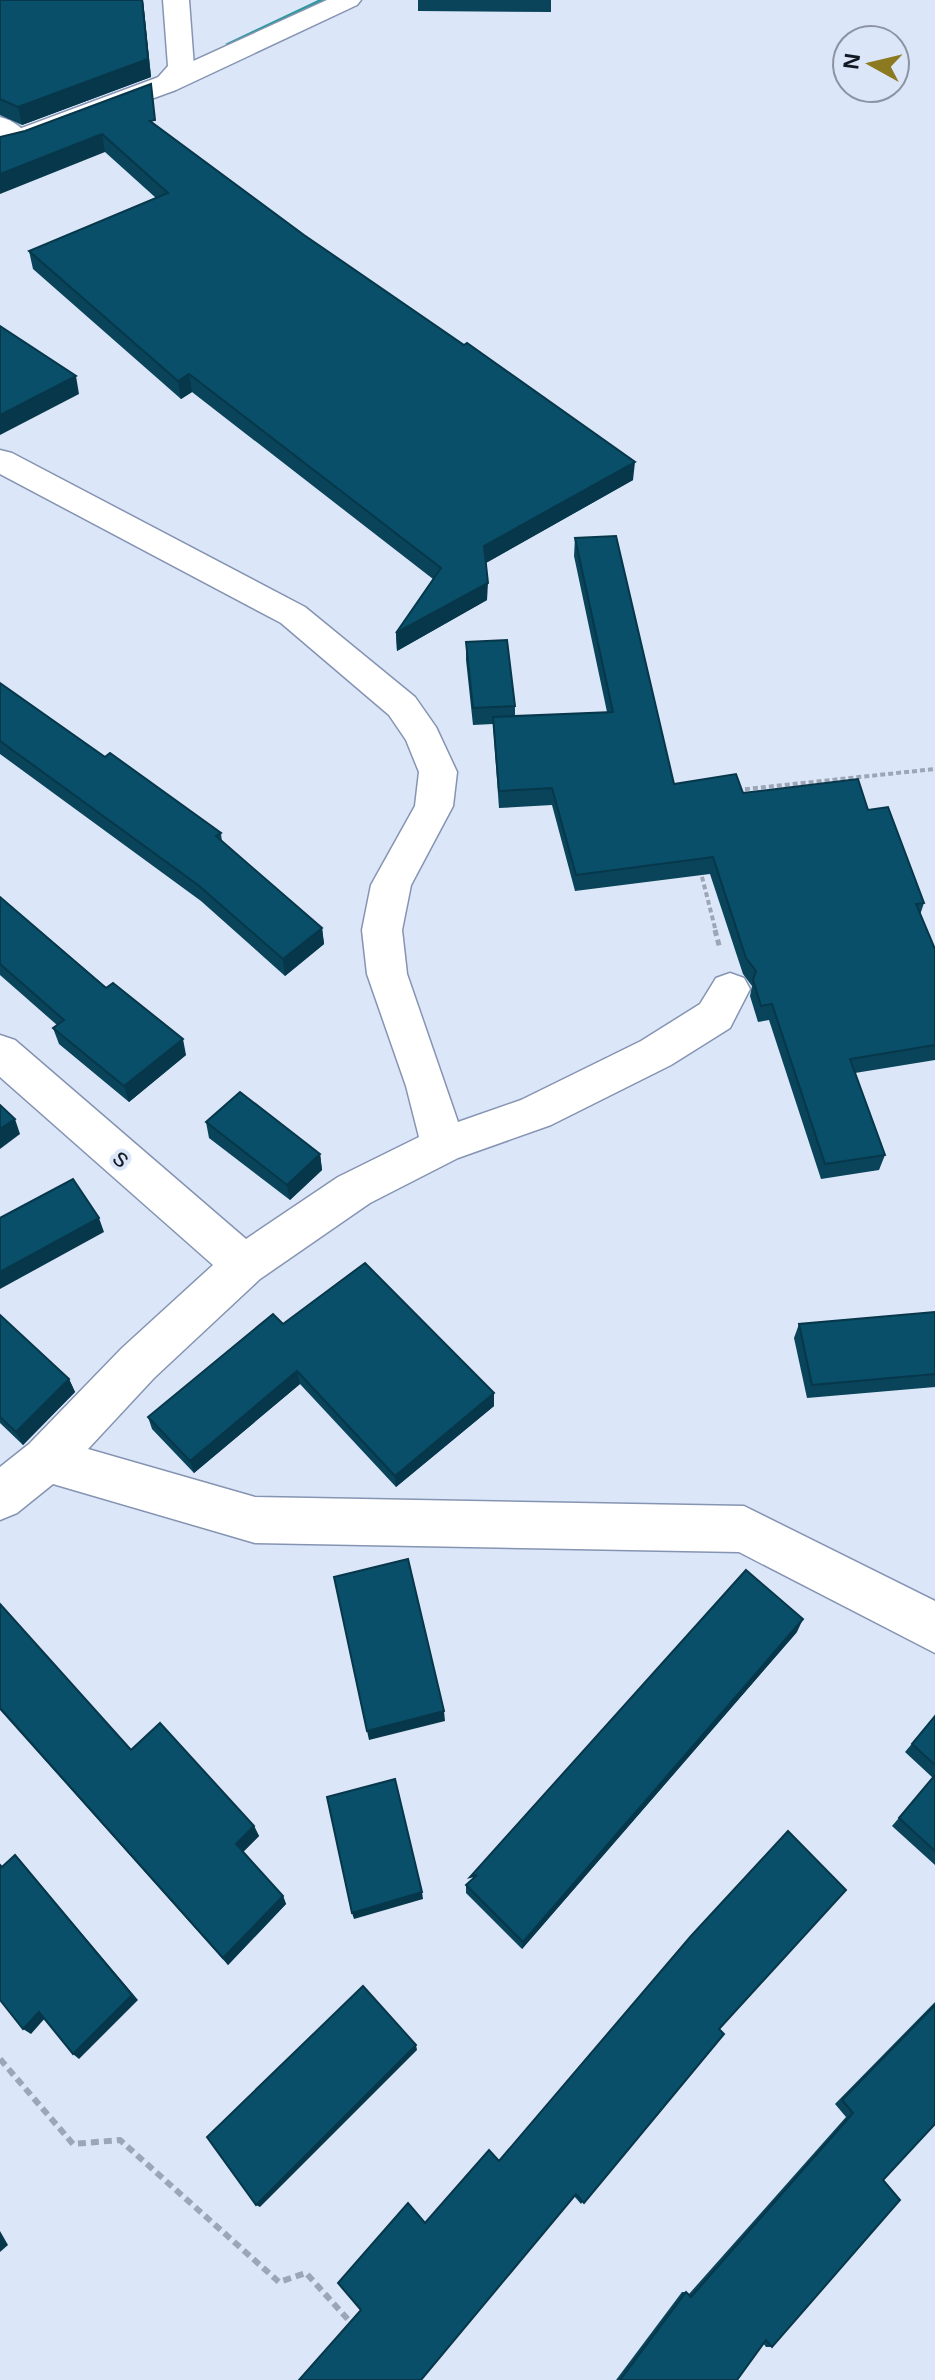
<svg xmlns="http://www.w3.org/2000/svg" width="935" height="2380" font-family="Helvetica,sans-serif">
<rect width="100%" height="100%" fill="#dce6f9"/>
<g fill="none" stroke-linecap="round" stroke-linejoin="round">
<path fill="#2c9a9d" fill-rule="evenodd" d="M318,0H331L233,46L225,44Z"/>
<defs>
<g id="street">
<path d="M163,0H189L194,67C184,82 176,94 156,90L152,84L168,66Z"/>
<path d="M0,117C13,120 24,129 32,140L28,146L18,148L0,139Z"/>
<path d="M0,450L12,453L305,607L415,697L436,727L457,772L453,806L411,885L402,930L407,974L458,1122L521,1100L641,1041L700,1004L716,978L730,973L744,978L750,989L730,1028L671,1065L551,1125L458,1158L370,1203L260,1279L154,1378L88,1449L255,1497L744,1506L935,1601V1653L739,1552L255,1543L53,1484L17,1513L0,1520V1467L29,1444L122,1348L213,1265L0,1077V1035L15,1040L246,1239L338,1177L419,1137L406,1086L367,974L362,930L371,885L415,806L419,772L406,740L389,715L281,623L0,474Z"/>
</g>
<path id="secondary" d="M327,0H361L357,5L176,90L0,154V136L156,78Z"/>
</defs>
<use href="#street" stroke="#8594b2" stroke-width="3"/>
<use href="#secondary" stroke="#8594b2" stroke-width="3"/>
<g stroke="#9da6b6" stroke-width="4" stroke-dasharray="5 3" stroke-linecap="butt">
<path d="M737,790L935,769"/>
<path d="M700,869L716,932"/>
</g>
<path stroke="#9da6b6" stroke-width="5" stroke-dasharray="6 4" stroke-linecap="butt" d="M715,930L720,949"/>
<path stroke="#9da6b6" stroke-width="6" stroke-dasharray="8 5" stroke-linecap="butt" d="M0,2059L73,2144L120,2140L279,2282L306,2273L353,2325"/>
<use href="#street" fill="#fff" fill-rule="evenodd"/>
<use href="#secondary" fill="#fff" fill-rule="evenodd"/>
</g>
<g fill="#09445a">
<path d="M0,0H143L151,77L22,125L0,115Z"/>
<path d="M418,0H551V12L418,11Z"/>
<path d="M156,126L633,480L486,563L487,600L397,651L396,633L433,579L192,392L181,399L33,269L29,251L156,198L105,152L0,137Z"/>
<path d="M575,538L674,784L868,810L924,903L920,915L935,949V1060L855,1073L885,1155L879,1170L821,1179L769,1020L758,1022L750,996L752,986L743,974L710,874L575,891L552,805L499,808L493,724L473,725L466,660V642L515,706V716L607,712L574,556Z"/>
<path d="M0,683L105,757L221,833L222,842L322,928L324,944L285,976L201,901L0,754Z"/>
<path d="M0,897L186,1055L129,1102L59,1044L53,1028L57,1025L0,975Z"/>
<path d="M206,1122L320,1154L322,1170L290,1200L209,1138Z"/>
<path d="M935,1312V1387L807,1398L794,1338L799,1324Z"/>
<path d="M0,1315L69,1379L75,1392L23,1445L0,1423Z"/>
<path d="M283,1324L494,1406L396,1487L300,1384L194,1473L152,1429L148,1417Z"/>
<path d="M0,1604L131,1750L254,1826L259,1836L243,1852L283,1896L286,1904L228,1965L0,1710Z"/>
<path d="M797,1632L522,1949L466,1893V1885Z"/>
<path d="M935,1716V1865L892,1826L933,1778L905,1752Z"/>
<path d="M935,2002V2124L883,2180L772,2347H766L763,2343L737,2380H616L682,2292H686L689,2294L846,2117L835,2104Z"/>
<path d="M719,2029L581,2204L574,2196L361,2310L425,2223L499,2161Z"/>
</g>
<g fill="#07374a">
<path d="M143,0L151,77L22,125L18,107Z"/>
<path d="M102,134L105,152L0,194V174Z"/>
<path d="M189,374L192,392L181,399L178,381Z"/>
<path d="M76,376L79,394L0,435V415Z"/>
<path d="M635,462L633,480L484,564V546Z"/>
<path d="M488,583L487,600L397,651L396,633Z"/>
<path d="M322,928L324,944L285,976L283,959Z"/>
<path d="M183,1039L186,1055L129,1102L124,1086Z"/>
<path d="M15,1119L20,1134L0,1149V1129Z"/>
<path d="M320,1154L322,1170L290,1200L287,1185Z"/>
<path d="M99,1218L104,1232L0,1289V1272Z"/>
<path d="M297,1371L300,1384L194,1473L190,1461Z"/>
<path d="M69,1379L75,1392L23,1445L16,1432Z"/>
<path d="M494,1393V1406L396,1487L395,1476Z"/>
<path d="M803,1619L797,1632L522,1949L523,1942Z"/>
<path d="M444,1711L445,1721L369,1740L367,1731Z"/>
<path d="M254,1826L259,1836L241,1854L236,1844Z"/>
<path d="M15,1855L138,2000L79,2059L73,2054Z"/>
<path d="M422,1892L423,1899L354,1919L352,1913Z"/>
<path d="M283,1896L286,1904L228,1965L223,1958Z"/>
<path d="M39,2012L46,2017L31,2034L23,2029Z"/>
<path d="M416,2045L417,2050L260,2207L256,2205Z"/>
<path d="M0,2231L8,2245L0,2252Z"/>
</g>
<g fill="#0a4f69" stroke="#07374a" stroke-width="2">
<path d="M0,0H142L148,59L18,107L0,99Z"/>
<path d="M151,84L155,120L150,121L304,235L464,345L467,343L635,462L484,546L488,583L396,633L441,568L189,374L178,381L29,251L168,193L102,134L0,174V137L25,131Z"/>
<path d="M0,326L76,376L0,415Z"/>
<path d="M616,536L674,784L736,774L743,793L858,779L868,810L888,807L924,903L916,904L935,949V1045L850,1059L885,1155L825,1164L772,1004L761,1006L753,980L756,971L746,958L713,857L576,875L552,788L499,791L493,717L613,712L575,538Z"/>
<path d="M507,640L515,706L473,708L466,642Z"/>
<path d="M0,683L105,757L110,753L221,833L216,836L322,928L283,959L198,885L0,741Z"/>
<path d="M0,897L106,988L113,983L183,1039L124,1086L53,1028L64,1020L0,964Z"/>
<path d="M240,1092L320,1154L287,1185L206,1122Z"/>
<path d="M0,1105L15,1119L0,1129Z"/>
<path d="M73,1179L99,1218L0,1272V1218Z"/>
<path d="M365,1263L494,1393L395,1476L297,1371L190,1461L148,1417L273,1314L283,1324Z"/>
<path d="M935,1312V1374L812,1385L799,1324Z"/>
<path d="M0,1315L69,1379L16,1432L0,1417Z"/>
<path d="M408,1559L444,1711L367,1731L334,1577Z"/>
<path d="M746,1570L803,1619L523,1942L466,1885L477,1875L470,1877Z"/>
<path d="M0,1604L131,1750L160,1723L254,1826L236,1844L283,1896L223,1958L0,1708Z"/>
<path d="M935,1716V1765L912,1744Z"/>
<path d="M935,1775V1851L899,1818Z"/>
<path d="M395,1779L422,1892L352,1913L327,1797Z"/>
<path d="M788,1831L846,1890L719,2029L724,2034L584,2203L576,2194L421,2380H299L361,2310L338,2283L408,2203L425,2223L489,2150L499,2161L691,1936Z"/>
<path d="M15,1855L132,1995L73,2054L39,2012L23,2029L0,2000V1865L2,1867Z"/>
<path d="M363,1986L416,2045L256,2205L207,2137Z"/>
<path d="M935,2005V2124L883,2180L900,2200L772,2347L766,2340L737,2380H620L686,2292L691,2297L853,2113L842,2100Z"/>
</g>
<g text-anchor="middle" stroke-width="8" stroke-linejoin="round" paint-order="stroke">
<g font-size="26" fill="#131924" stroke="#dce6f9">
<text transform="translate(122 1158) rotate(41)" y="9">s</text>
</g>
</g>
<g transform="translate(871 64) rotate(278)"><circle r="38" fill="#dce6f9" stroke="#8c94a4" stroke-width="2"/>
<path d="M0-6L14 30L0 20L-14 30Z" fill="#8c7a20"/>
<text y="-12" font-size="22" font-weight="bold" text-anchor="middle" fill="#131924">N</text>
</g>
</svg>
